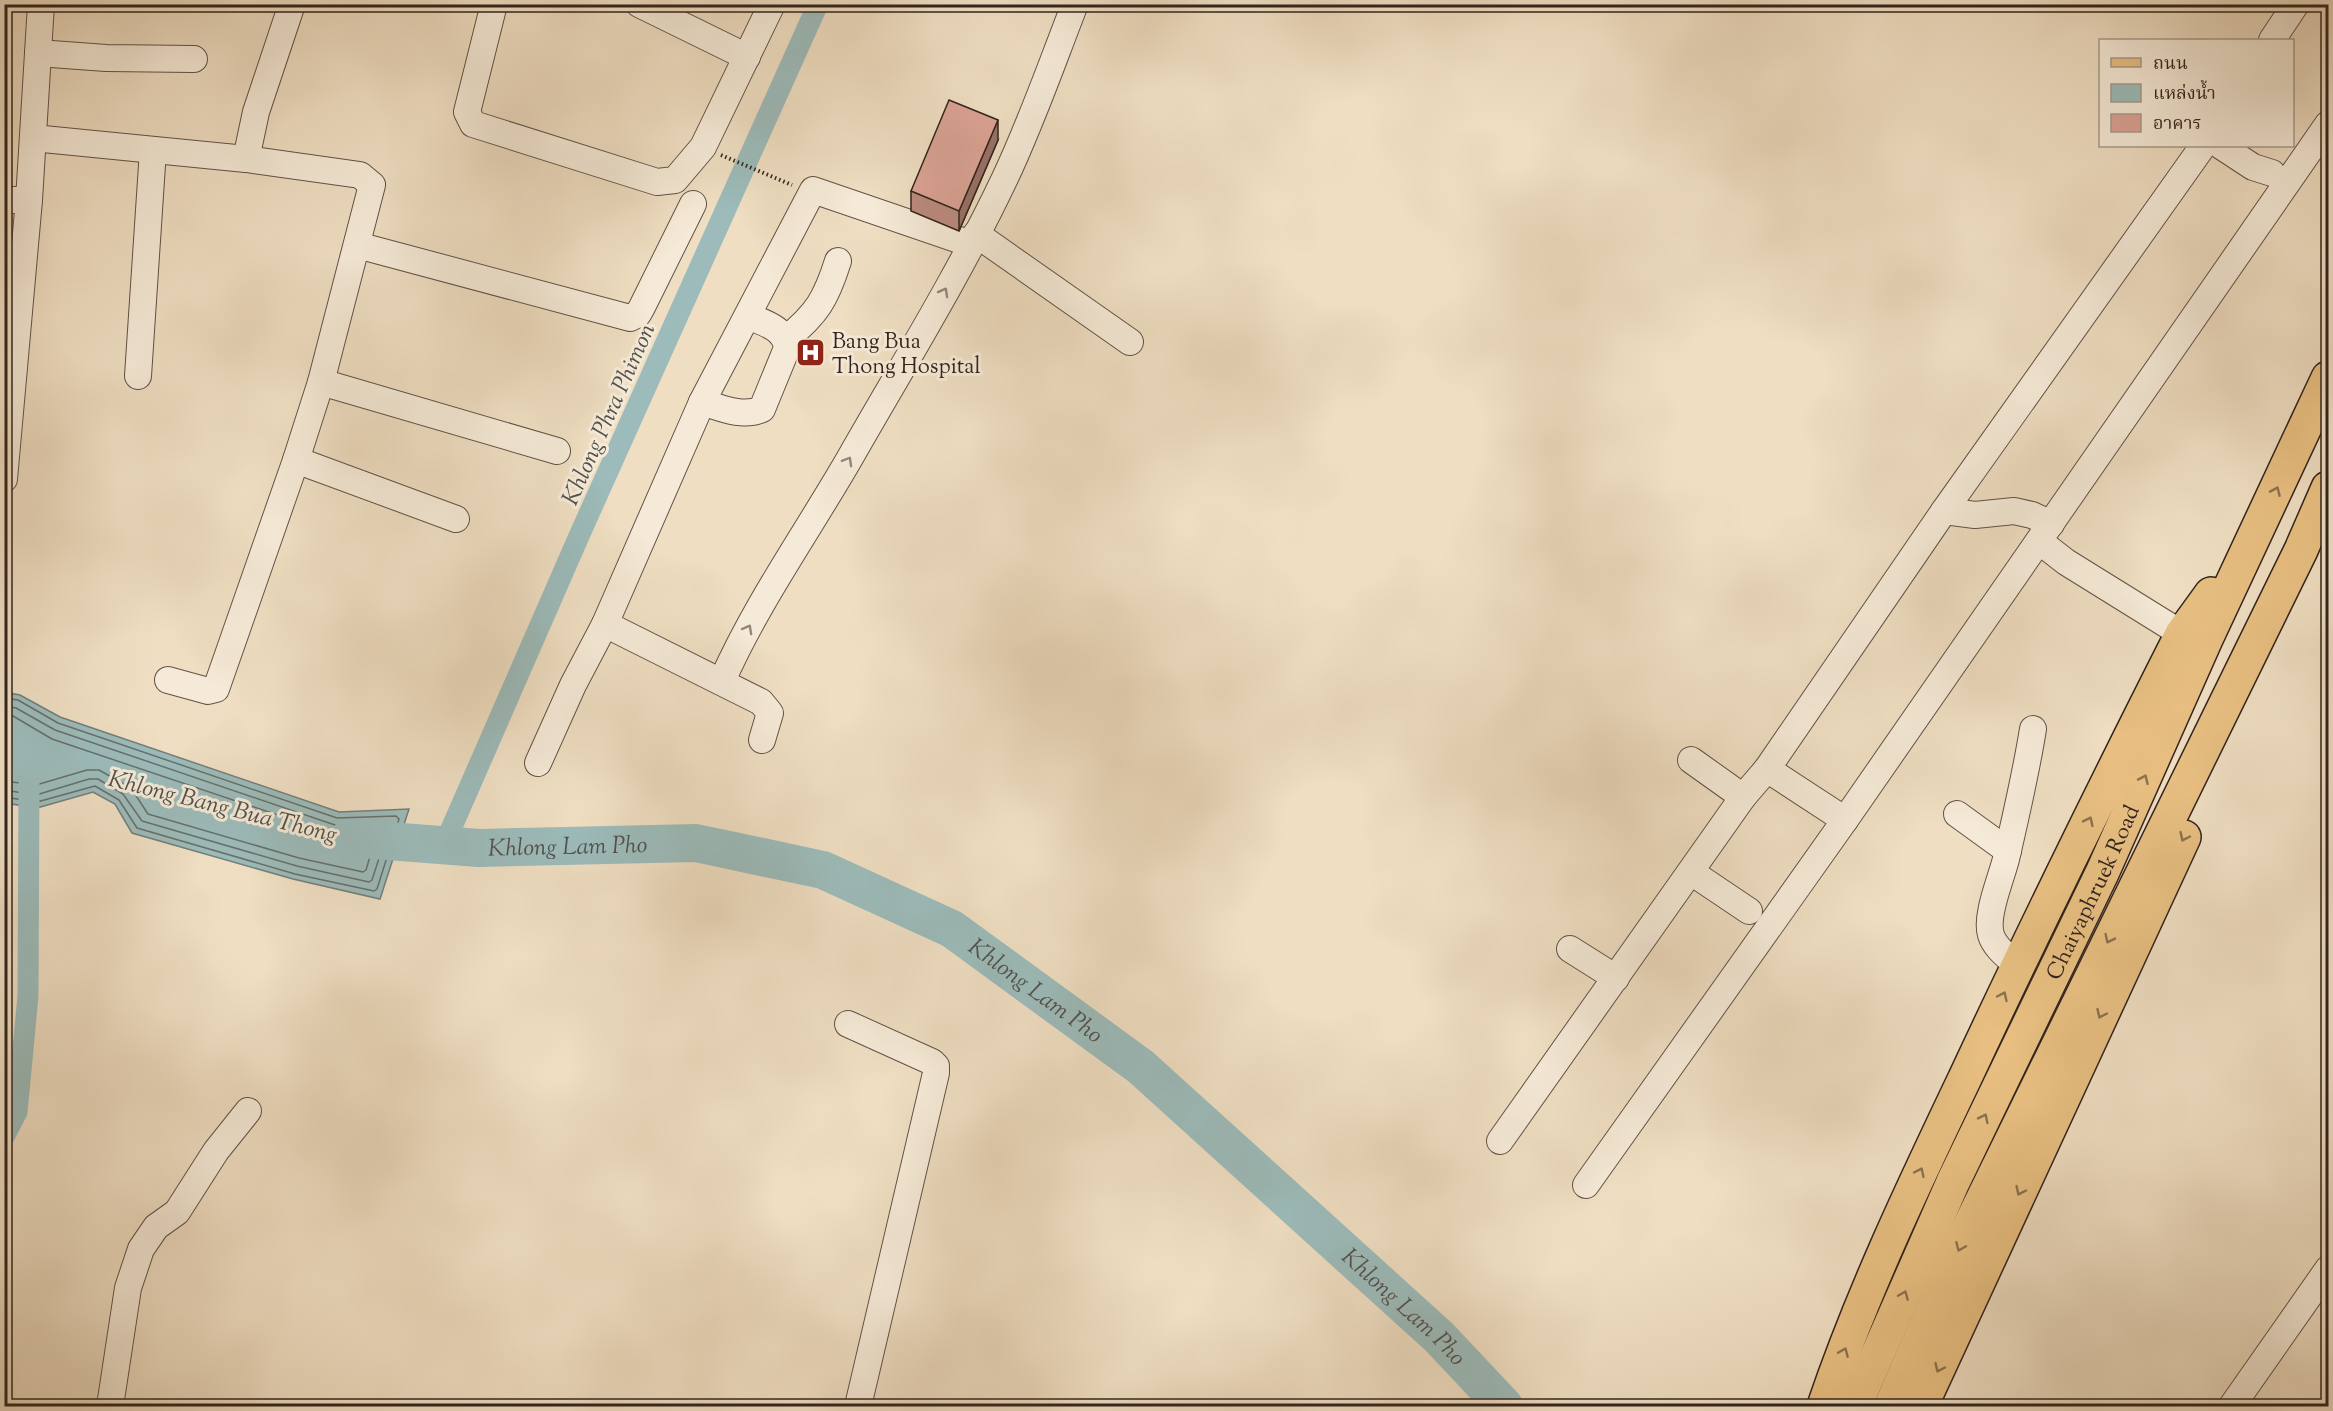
<svg xmlns="http://www.w3.org/2000/svg" width="2333" height="1411" font-family="'Sorts Mill Goudy','Noto Serif Thai',serif">
<rect width="100%" height="100%" fill="#efdec2"/>
<filter id="stains"><feTurbulence type="fractalNoise" baseFrequency=".00333" numOctaves="4"/><feColorMatrix values="0 0 0 0 .2 0 0 0 0 .09 0 0 0 0 .02 0 0 0 .5 -.17"/></filter>
<radialGradient id="worn" r=".72"><stop offset=".6" stop-color="#630" stop-opacity="0"/><stop offset="1" stop-color="#630" stop-opacity=".3"/></radialGradient>
<path fill="#9cbbba" stroke="#727f7c" stroke-width="1.5" d="M4,692L20,695L60,717L339,812L409,809L380,899L293,879L132,833L115,804L93,792L37,808L5,803Z"/>
<g fill="none" stroke-linecap="round" stroke-linejoin="round">
<g stroke="#67706c" stroke-width="1.5">
<path d="M4,698L18,700L58,723L337,818L396,816L399,819L377,889L374,891L295,874L137,828L119,800L95,786L37,802L4,797"/>
<path d="M4,706L16,708L55,730L335,825L386,824L389,827L372,880L369,882L297,866L142,821L123,794L98,779H89L36,795L4,790"/>
<path d="M4,715L13,716L52,739L331,833H373L376,836L366,870L363,872L299,858L148,814L131,788L99,770H87L36,785L4,781"/>
</g>
<g stroke="#9cbbba" stroke-width="21">
<path d="M444,845L579,536L818,4"/>
<path d="M4,1137L17,1112L28,996L29,781"/>
</g>
<path stroke="#9cbbba" stroke-width="38" id="s1" d="M349,838L479,848L696,843L823,870L952,929L1141,1067L1439,1337L1504,1406"/>
<defs>
<g id="minor">
<path d="M494,4L467,112L473,124L657,182L675,180L703,147L772,4"/>
<path d="M639,4L747,57"/>
<path d="M2272,40L2296,4"/>
<path d="M38,53L106,58L194,59"/>
<path d="M33,138L246,159L360,175L372,185L321,382L296,460L216,689L208,691L168,680"/>
<path d="M2221,146L2253,167L2272,173"/>
<path d="M246,159L256,112L292,4"/>
<path d="M4,200H29"/>
<path d="M976,234L1130,342"/>
<path d="M357,245L630,318L638,314L642,307L693,204"/>
<path d="M786,339C817,314 826,299 838,261"/>
<path d="M138,376L153,150"/>
<path d="M321,382L557,451"/>
<path d="M702,402C721,408 743,418 762,409L787,348C785,328 764,323 748,316"/>
<path d="M296,460L456,519"/>
<path d="M4,479L29,200L41,4"/>
<path d="M1944,511L1975,515L2014,511L2032,515L2051,524"/>
<path d="M2039,541L2066,562L2182,634"/>
<path d="M605,624L761,702L770,713L762,740"/>
<path d="M722,681C757,602 808,531 851,456C903,365 960,273 1005,178C1032,121 1052,63 1075,4"/>
<path d="M1691,760L1743,797"/>
<path d="M538,763L573,685L605,624L702,402L813,190L971,244"/>
<path d="M1767,769L1845,820"/>
<path d="M1957,814L2008,851"/>
<path d="M1691,872L1749,911"/>
<path d="M1570,949L1616,978"/>
<path d="M2018,966C2008,957 1995,948 1991,935C1985,916 2001,879 2006,859C2016,816 2026,773 2033,729"/>
<path d="M848,1024L932,1062L936,1066V1073L858,1406"/>
<path d="M1500,1141L1743,797L1767,769L1944,511L2203,146"/>
<path d="M1586,1185L1845,820L2328,124"/>
<path d="M110,1406L128,1288L141,1249L156,1227L177,1212L216,1151L248,1111"/>
<path d="M2232,1406L2328,1269"/>
</g>
<g id="major">
<path d="M1824,1406C1862,1294 1914,1185 1965,1078C2035,928 2108,780 2182,634L2211,594"/>
<path id="s2" d="M1855,1406L1953,1182L2103,871L2206,639L2328,378"/>
<path d="M1891,1406L1965,1235L2301,550L2328,488"/>
<path d="M1921,1406L2184,837"/>
</g>
</defs>
<use href="#minor" stroke="#615247" stroke-width="28"/>
<use href="#major" stroke="#32241e" stroke-width="36"/>
<path stroke="#32241e" stroke-width="4" stroke-dasharray="1.5 3" stroke-linecap="butt" d="M721,155L792,185"/>
<use href="#minor" stroke="#f5ead7" stroke-width="26"/>
<use href="#major" stroke="#e8bf81" stroke-width="33"/>
</g>
<path fill="#bb8b7f" stroke="#32241e" stroke-width="1.5" d="M998,140L959,231L911,211V191Z"/>
<path fill="#997168" stroke="#32241e" stroke-width="1.5" d="M998,120V140L959,231V211Z"/>
<path fill="#daa294" stroke="#32241e" stroke-width="1.5" d="M949,100L998,120L959,211L911,191Z"/>
<defs><path id="oneway-chevron" d="M-2-3.5L2.5 0L-2 3.5" fill="none" stroke-width="1.6" stroke-linecap="round" stroke-linejoin="round" transform="scale(1.5)"/></defs>
<g stroke="#94877a">
<use href="#oneway-chevron" transform="translate(944 292) rotate(-61)"/>
<use href="#oneway-chevron" transform="translate(848 461) rotate(-60)"/>
<use href="#oneway-chevron" transform="translate(748 629) rotate(-61)"/>
</g>
<g stroke="#8d7250">
<use href="#oneway-chevron" transform="translate(2276 491) rotate(-66)"/>
<use href="#oneway-chevron" transform="translate(2144 779) rotate(-66)"/>
<use href="#oneway-chevron" transform="translate(2089 821) rotate(-64)"/>
<use href="#oneway-chevron" transform="translate(2184 837) rotate(115)"/>
<use href="#oneway-chevron" transform="translate(2109 939) rotate(116)"/>
<use href="#oneway-chevron" transform="translate(2003 996) rotate(-65)"/>
<use href="#oneway-chevron" transform="translate(2101 1014) rotate(115)"/>
<use href="#oneway-chevron" transform="translate(1984 1118) rotate(-64)"/>
<use href="#oneway-chevron" transform="translate(1920 1172) rotate(-65)"/>
<use href="#oneway-chevron" transform="translate(2020 1191) rotate(115)"/>
<use href="#oneway-chevron" transform="translate(1960 1247) rotate(113)"/>
<use href="#oneway-chevron" transform="translate(1904 1295) rotate(-67)"/>
<use href="#oneway-chevron" transform="translate(1844 1352) rotate(-67)"/>
<use href="#oneway-chevron" transform="translate(1939 1368) rotate(115)"/>
</g>
<defs>
<symbol id="hospital-square" viewBox="-11 -11 22 22"><rect x="-9" y="-9" width="18" height="18" rx="4" fill="#8f2418" stroke="#f5ead7"/><path d="M-5-5h3v3.5h4V-5h3V5h-3V1.5h-4V5h-3Z" fill="#fff"/></symbol>
</defs>
<g fill-rule="evenodd">
<use href="#hospital-square" x="794" y="336" width="33" height="33"/>
</g>
<g text-anchor="middle" stroke-width="6" stroke-linejoin="round" paint-order="stroke">
<g font-size="22" fill="#32241e" stroke="#f5ead7" text-anchor="start">
<text x="832" y="348">Bang Bua<tspan x="832" dy="25">Thong Hospital</tspan></text>
</g>
<g font-size="22" fill="#32241e" stroke="#f5ead7">
<text dy="8" stroke="none"><textPath href="#s2" startOffset="566">Chaiyaphruek Road</textPath></text>
</g>
<g font-size="24" font-style="italic" fill="#52514d" stroke="#f5ead7">
<text transform="translate(608 414) rotate(-66)" y="8">Khlong Phra Phimon</text>
<text transform="translate(223 806) rotate(14)" y="8">Khlong Bang Bua Thong</text>
<text dy="8" stroke="none"><textPath href="#s1" startOffset="219">Khlong Lam Pho</textPath></text>
<text dy="8" stroke="none"><textPath href="#s1" startOffset="723">Khlong Lam Pho</textPath></text>
<text dy="8" stroke="none"><textPath href="#s1" startOffset="1209">Khlong Lam Pho</textPath></text>
</g>
</g>
<rect width="2333" height="1411" fill="none" stroke="#efdec2" stroke-width="24"/>
<rect x="6" y="6" width="2321" height="1399" fill="none" stroke="#32241e" stroke-width="3"/>
<rect x="12" y="12" width="2309" height="1387" fill="none" stroke="#32241e" stroke-width="1.5"/>
<rect x="2099" y="39" width="195" height="108" fill="#f5ead7" stroke="#a79b8d" stroke-width="1.5"/>
<rect x="2111" y="58" width="30" height="9" fill="#e8bf81" stroke="#a79b8d" stroke-width="1.5"/>
<text x="2153" y="69" font-size="18" fill="#32241e">ถนน</text>
<rect x="2111" y="84" width="30" height="18" fill="#9cbbba" stroke="#a79b8d" stroke-width="1.5"/>
<text x="2153" y="99" font-size="18" fill="#32241e">แหล่งน้ำ</text>
<rect x="2111" y="114" width="30" height="18" fill="#daa294" stroke="#a79b8d" stroke-width="1.5"/>
<text x="2153" y="129" font-size="18" fill="#32241e">อาคาร</text>
<rect width="100%" height="100%" filter="url(#stains)"/>
<rect width="100%" height="100%" fill="url(#worn)"/>
</svg>
